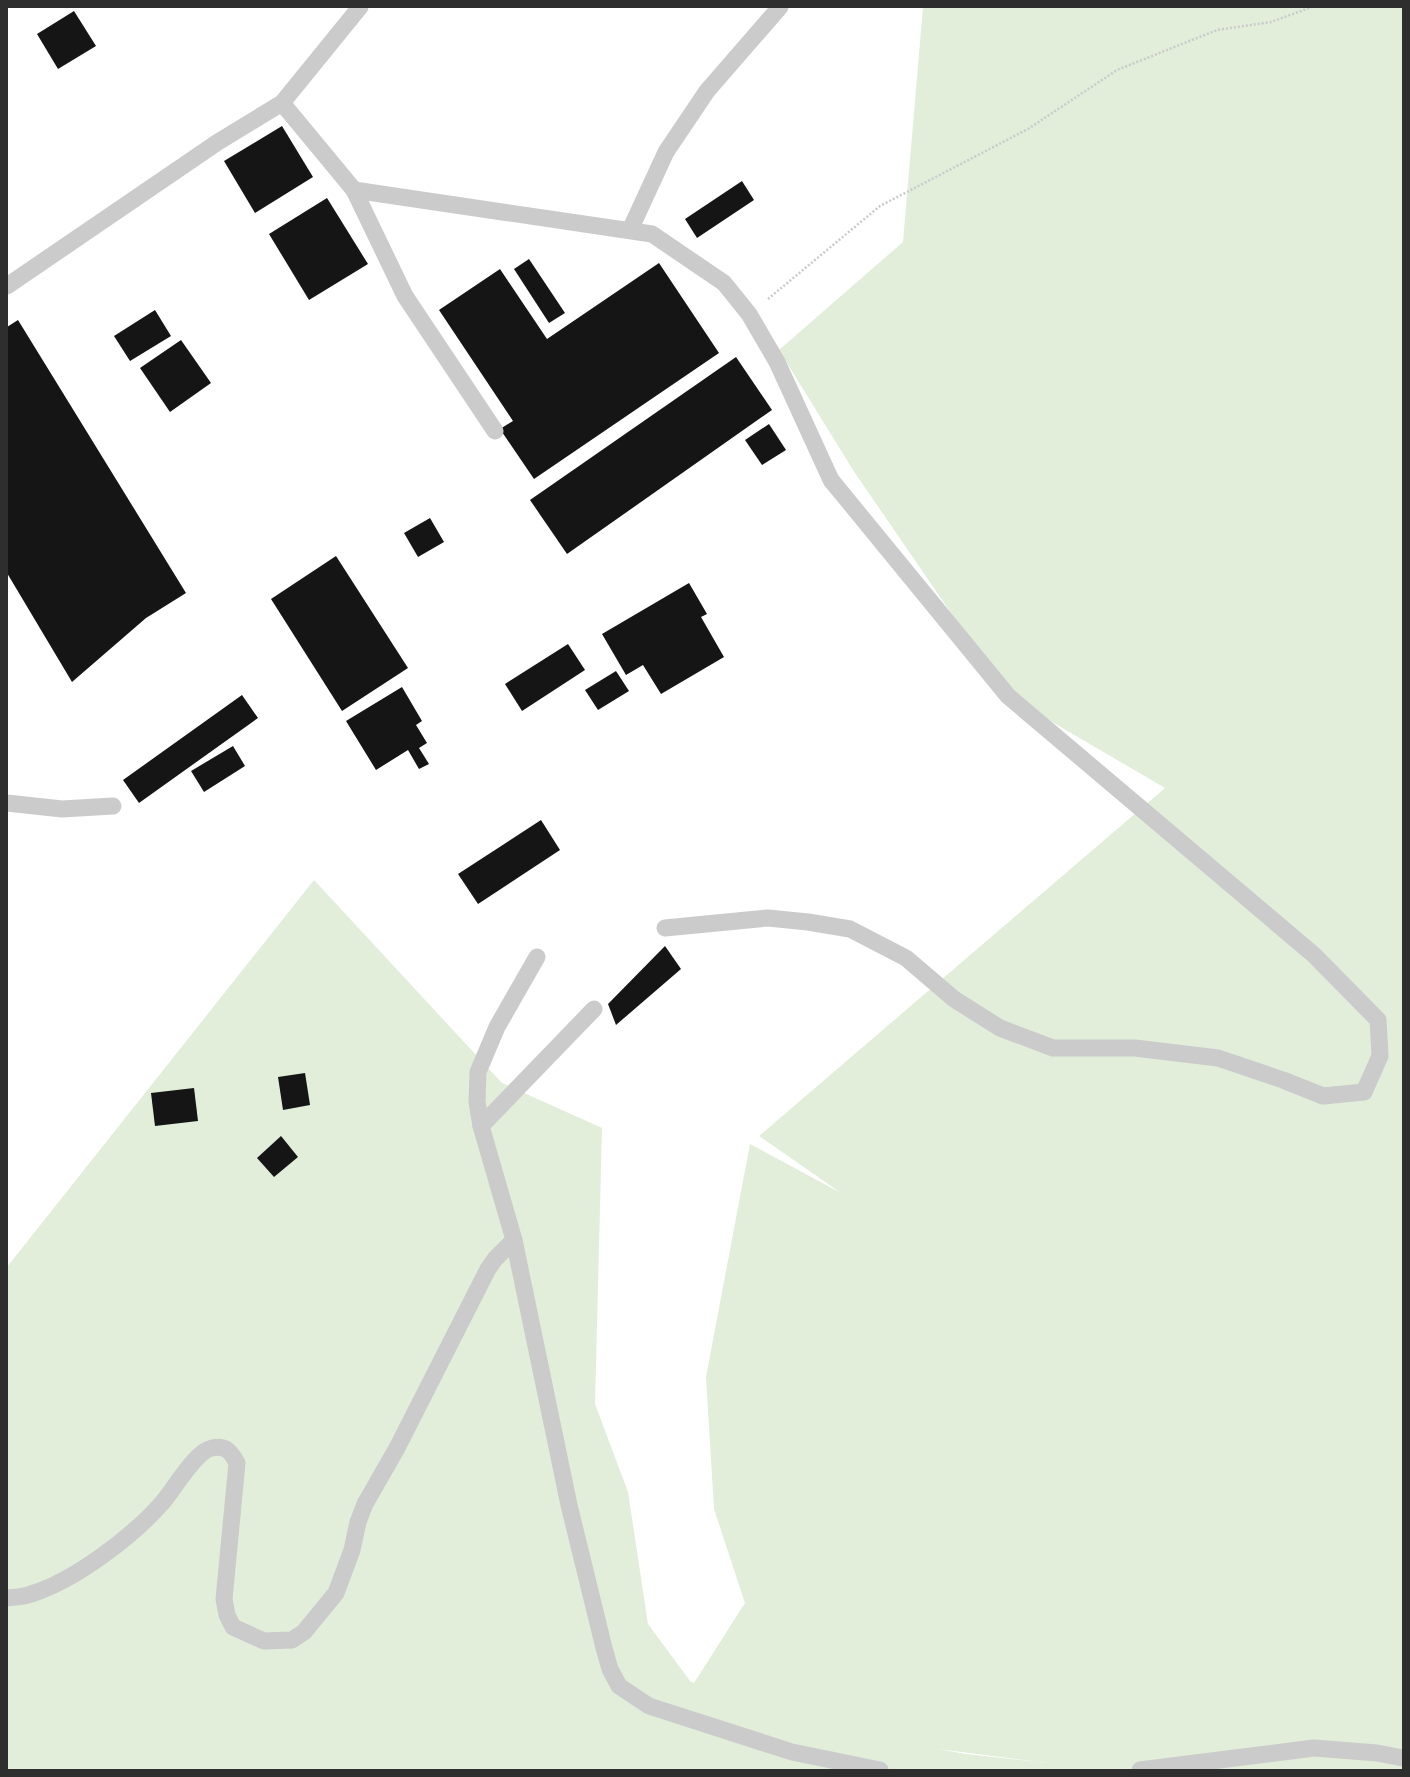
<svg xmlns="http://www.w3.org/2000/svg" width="1410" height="1777" font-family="'Asap Condensed',sans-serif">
<rect width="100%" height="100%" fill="#fff"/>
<path fill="#e2edda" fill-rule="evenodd" d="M923,7H1403V1770H7V1267L314,880L502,1083L602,1128L595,1404L628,1492L648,1624L690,1681L694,1683L745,1603L714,1509L706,1377L750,1144L841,1193L759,1136L1165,788L1008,696L853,470L779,350L903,242ZM938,1749L1047,1763L966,1754Z"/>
<g fill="#151515">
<path d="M74,11L96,46L58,69L37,34Z"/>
<path d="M282,126L313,177L255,213L224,161Z"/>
<path d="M742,181L754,200L697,238L685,219Z"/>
<path d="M327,198L368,264L309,300L269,234Z"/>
<path d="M529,259L565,313L549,323L514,269Z"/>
<path d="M659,263L719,353L534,479L500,429L513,421L439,310L500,269L547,339Z"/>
<path d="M155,310L171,336L130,361L114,336Z"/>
<path d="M18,320L186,593L146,618L72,682L7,573V327Z"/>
<path d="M181,340L211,383L170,412L140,368Z"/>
<path d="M736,357L772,410L567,554L530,500Z"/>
<path d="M769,424L786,450L762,465L745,440Z"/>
<path d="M430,518L444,542L418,557L404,533Z"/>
<path d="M336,556L408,668L342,711L271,599Z"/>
<path d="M689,583L707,614L701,617L724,657L661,694L643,665L626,675L602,634Z"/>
<path d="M568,644L585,670L522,711L505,684Z"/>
<path d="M616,671L629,691L598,710L585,690Z"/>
<path d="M402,687L422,721L416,725L427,743L419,748L429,764L419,769L408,750L376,770L346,721Z"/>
<path d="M242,695L258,718L139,803L123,780Z"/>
<path d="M233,746L245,766L204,792L191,771Z"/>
<path d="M541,820L560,850L478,904L458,874Z"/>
<path d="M665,946L681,969L616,1025L608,1004Z"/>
<path d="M305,1073L310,1105L283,1110L278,1077Z"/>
<path d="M194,1088L198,1121L155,1126L151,1093Z"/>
<path d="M281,1136L298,1157L274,1177L257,1158Z"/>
</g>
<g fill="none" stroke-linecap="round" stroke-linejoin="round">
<path stroke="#cbcbcb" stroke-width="2.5" stroke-dasharray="2 2" stroke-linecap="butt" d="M768,299L880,206L1028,129L1117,70L1217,30L1271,22L1312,7"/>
<g stroke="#cbcbcb" stroke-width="17">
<path d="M282,103L354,190L405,296L495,431"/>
<path d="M354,190L652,234L724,283L749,314L777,362L831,480L1008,696L1314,955L1378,1020L1380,1056L1364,1092L1323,1096L1283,1080L1218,1058L1135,1048H1053L1000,1028L954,999L906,958L850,929L808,922L768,918L665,928"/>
<path d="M630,230L666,152L707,91L780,7"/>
<path d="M7,286L218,142L282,103L360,7"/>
<path d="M7,803L62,809L113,806"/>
<path d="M481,1126L594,1009"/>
<path d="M514,1240L569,1505L604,1648L610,1669L619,1686L649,1706L792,1752L880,1770"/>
<path d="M7,1598C15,1597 24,1597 31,1594C74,1581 132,1537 162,1503C174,1490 195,1451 212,1448C226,1445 231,1452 237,1463L224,1599L227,1615L233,1627L264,1641L292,1640L304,1632L336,1593L352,1550L358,1522L365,1504L397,1448L488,1269L495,1259L514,1240L481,1126L477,1102L478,1072L497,1027L537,957"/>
<path d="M1140,1770L1314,1748L1377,1753L1403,1758"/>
</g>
</g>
<rect width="1410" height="1777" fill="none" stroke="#2e2e2e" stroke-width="16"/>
</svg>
